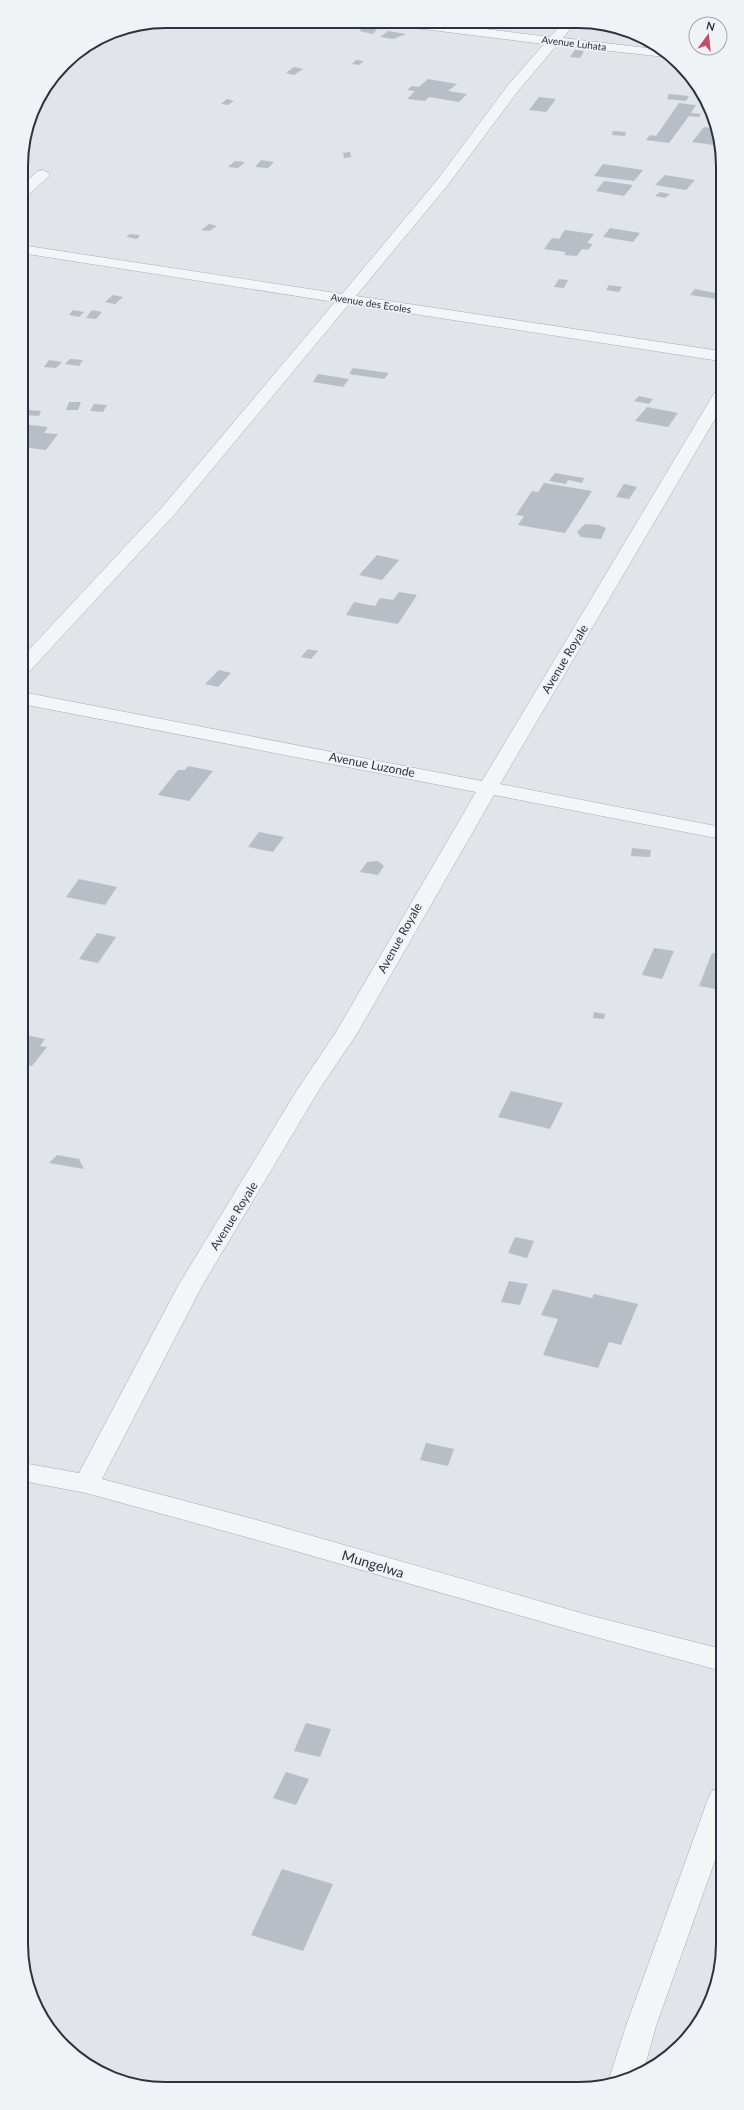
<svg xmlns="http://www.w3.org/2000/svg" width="744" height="2110" font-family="Lato,sans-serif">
<rect width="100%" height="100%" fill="#e1e4e9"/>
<g fill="#b8bec5">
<path d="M363,27L378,28L373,34L359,31Z"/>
<path d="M388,31L406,34L393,39L380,37Z"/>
<path d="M575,50L584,51L580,58L570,57Z"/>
<path d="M356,60L364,61L359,65L352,64Z"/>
<path d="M294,67L303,69L294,75L286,73Z"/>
<path d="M428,79L457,84L448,91L467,94L459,102L429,97L425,101L407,99L415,91L407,90L412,86L419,87Z"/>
<path d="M669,94L689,96L686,101L667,99Z"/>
<path d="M539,97L556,99L546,112L529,110Z"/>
<path d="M227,99L234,101L228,105L221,104Z"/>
<path d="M679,103L696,105L691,113L701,114L699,117L689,116L669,143L646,140L650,135L656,136Z"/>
<path d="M704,127L717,129L720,137V146L692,142Z"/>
<path d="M613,131L626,132L625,136L612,135Z"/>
<path d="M350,152L351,157L344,158L343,153Z"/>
<path d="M261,160L274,162L268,168L255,167Z"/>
<path d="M235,161L245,162L238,168L228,167Z"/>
<path d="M603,164L643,170L634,181L594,176Z"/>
<path d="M665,175L695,180L686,190L655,185Z"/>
<path d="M604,181L633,185L624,196L596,191Z"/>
<path d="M660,192L670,194L665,198L655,196Z"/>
<path d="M209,224L217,226L209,231L201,230Z"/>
<path d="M610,228L640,233L633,242L603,237Z"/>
<path d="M565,230L594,234L587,243L593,244L588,250L582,249L577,256L564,255L566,252L544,249L552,238L559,239Z"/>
<path d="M130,234L140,235L137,239L126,237Z"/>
<path d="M559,279L568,280L564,288L554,287Z"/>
<path d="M609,285L622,287L619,292L606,290Z"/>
<path d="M695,289L720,294L717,299L690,295Z"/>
<path d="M113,295L123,297L115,304L105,302Z"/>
<path d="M73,310L84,312L79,317L69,315Z"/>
<path d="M92,310L102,312L96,319L86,318Z"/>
<path d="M70,359L83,360L79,366L65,364Z"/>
<path d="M49,360L62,362L56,368L44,367Z"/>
<path d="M353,368L389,373L384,379L349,374Z"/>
<path d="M318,374L349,379L343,387L313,382Z"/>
<path d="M639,396L653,399L649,404L634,401Z"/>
<path d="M69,402H81L78,410H66Z"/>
<path d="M94,404L107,405L103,412L90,411Z"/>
<path d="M647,407L678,413L668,427L635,421Z"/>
<path d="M29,410L41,411L39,416L27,415Z"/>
<path d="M22,424L48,427L44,433L58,434L46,450L22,447Z"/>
<path d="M555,473L584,478L582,483L568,480L566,484L549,481Z"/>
<path d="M544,483L592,491L565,533L518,525L524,516L516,515L532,491L538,492Z"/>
<path d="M624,484L637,487L629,499L616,497Z"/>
<path d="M585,524L599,525L606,528L601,539L581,537L577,532Z"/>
<path d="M377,555L399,560L382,580L359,575Z"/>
<path d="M399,592L417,595L398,624L346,615L354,602L375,606L380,598L393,600Z"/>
<path d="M308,649L318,651L311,659L301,657Z"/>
<path d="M219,670L231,673L218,687L205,684Z"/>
<path d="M188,766L213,771L189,801L158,795L178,770H185Z"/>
<path d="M259,832L284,837L273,852L248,847Z"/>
<path d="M632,848L651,850L650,857L631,856Z"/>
<path d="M378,861L384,866L378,875L360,872L367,862Z"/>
<path d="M79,879L117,887L105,905L66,897Z"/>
<path d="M97,933L116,937L98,963L79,959Z"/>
<path d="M654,948L674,951L662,979L642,975Z"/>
<path d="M712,953L721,955V990L699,986Z"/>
<path d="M594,1012L605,1014L604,1019L593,1018Z"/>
<path d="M26,1035L45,1039L40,1046L47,1047L32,1066L23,1064V1038Z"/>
<path d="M511,1091L563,1103L550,1129L498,1117Z"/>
<path d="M57,1155L79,1159L84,1169L49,1163Z"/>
<path d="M515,1237L534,1241L527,1258L508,1253Z"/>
<path d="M509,1281L528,1284L520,1305L501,1302Z"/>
<path d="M553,1289L592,1298L594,1294L638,1304L621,1345L609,1342L598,1368L543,1355L558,1319L541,1315Z"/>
<path d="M426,1443L454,1449L448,1466L420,1460Z"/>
<path d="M306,1723L331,1729L320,1757L294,1751Z"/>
<path d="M286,1772L309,1779L296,1805L273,1798Z"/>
<path d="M282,1869L333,1884L303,1951L251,1935Z"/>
</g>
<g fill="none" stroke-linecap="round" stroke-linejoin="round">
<defs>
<g id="street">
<path d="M401,23H436L550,37L562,24H574L563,38L664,50L674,58L557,45L518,91L447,186L356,296L720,351V361L349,304L175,514L29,672L22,674V657L163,506L335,302L21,253V245L342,294L437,180L508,85L544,44L407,27Z"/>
<path d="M43,170L50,174L48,177L26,197L21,198V186L38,171Z"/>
<path d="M721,390V409L500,784L721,827V839L494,795L358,1032L319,1090L202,1286L102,1479L257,1520L588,1615L722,1649V1671L588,1635L257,1540L86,1493L23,1481V1463L79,1473L178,1286L297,1090L336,1032L476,792L22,704V692L482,781L713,395L715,392Z"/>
<path d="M722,1787L723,1838L656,2026L643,2073L612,2084L609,2079L626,2026L708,1799L712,1791Z"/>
</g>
</defs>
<use href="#street" stroke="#a6abb3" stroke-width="1"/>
<use href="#street" fill="#f3f5f7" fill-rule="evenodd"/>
</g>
<g text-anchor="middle" stroke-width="3.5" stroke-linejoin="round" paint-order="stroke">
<g font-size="10" fill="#2a3340" stroke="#f0f3f6">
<text transform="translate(574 43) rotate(7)" y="4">Avenue Luhata</text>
<text transform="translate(371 303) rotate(9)" y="4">Avenue des Ecoles</text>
</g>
<g font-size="12" fill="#2a3340" stroke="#f0f3f6">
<text transform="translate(565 659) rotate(-59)" y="4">Avenue Royale</text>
<text transform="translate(372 765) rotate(11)" y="4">Avenue Luzonde</text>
<text transform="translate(400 938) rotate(-61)" y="4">Avenue Royale</text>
<text transform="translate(234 1216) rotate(-58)" y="4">Avenue Royale</text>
</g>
<g font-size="14" fill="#2a3340" stroke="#f0f3f6">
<text transform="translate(373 1564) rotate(17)" y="5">Mungelwa</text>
</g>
</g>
<path d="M0 0H744V2110H0ZM166 28H578A138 138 0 0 1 716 166V1944A138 138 0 0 1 578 2082H166A138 138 0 0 1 28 1944V166A138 138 0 0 1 166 28Z" fill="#f0f3f6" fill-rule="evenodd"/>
<path fill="none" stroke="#2a3340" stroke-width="2" d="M166 28H578A138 138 0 0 1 716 166V1944A138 138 0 0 1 578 2082H166A138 138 0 0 1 28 1944V166A138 138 0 0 1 166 28Z"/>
<g transform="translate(708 36) rotate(15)"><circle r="19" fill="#f0f3f6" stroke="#a1a6ad"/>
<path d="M0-3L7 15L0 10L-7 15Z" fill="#c94b67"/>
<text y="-6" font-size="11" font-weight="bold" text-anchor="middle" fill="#2a3340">N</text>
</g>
</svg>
